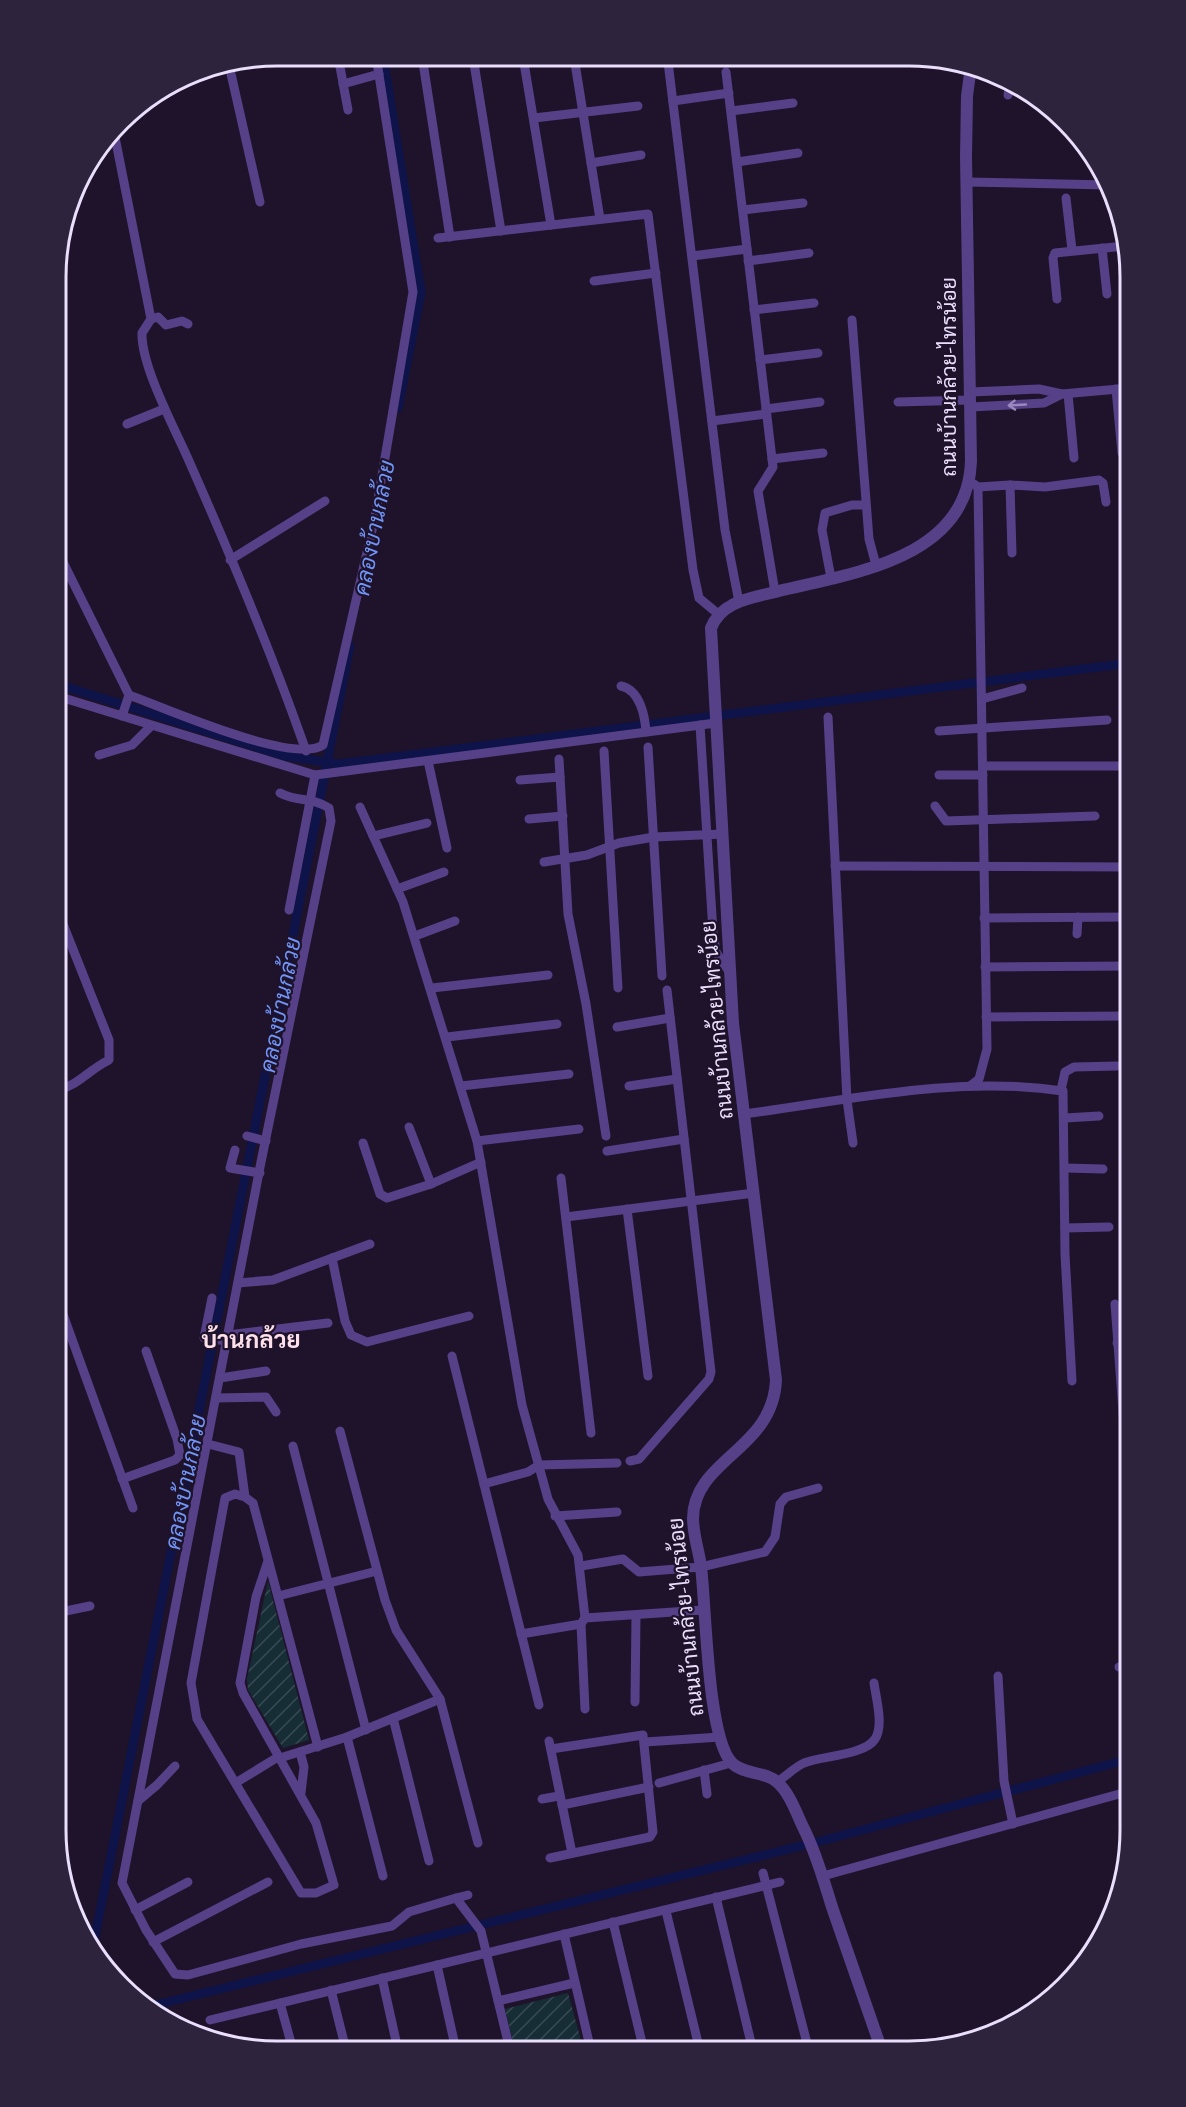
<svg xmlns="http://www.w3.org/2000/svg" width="1186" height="2107" font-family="'Alegreya Sans',Sarabun,sans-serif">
<defs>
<pattern id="garden-furrows" width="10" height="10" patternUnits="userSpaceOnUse" patternTransform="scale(1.5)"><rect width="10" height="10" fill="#162d35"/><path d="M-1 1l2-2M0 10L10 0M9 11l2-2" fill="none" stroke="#384b53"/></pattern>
</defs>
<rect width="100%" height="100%" fill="#1e132b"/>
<g fill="url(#garden-furrows)">
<path d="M268,1581L309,1740L283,1748L248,1690L247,1679Z"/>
<path d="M568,1993L584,2051L515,2050L505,2009Z"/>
</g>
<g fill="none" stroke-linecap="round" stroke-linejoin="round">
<g stroke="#0e1349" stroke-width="9">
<path d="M383,56L421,292L398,408"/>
<path d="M57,684L285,756L339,764L1130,663"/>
<path d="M92,1952L350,646"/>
<path d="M147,2007L817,1842L1130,1759"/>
</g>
<g stroke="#564088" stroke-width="9">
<path d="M338,56L348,110"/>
<path d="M422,56L450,237"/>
<path d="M473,57L501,231"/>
<path d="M523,57L551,225"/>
<path d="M574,57L600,219"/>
<path d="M668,62L725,530L739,602"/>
<path d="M229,65L260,202"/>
<path d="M726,72L773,467L758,491L775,592"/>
<path d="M343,84L379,74"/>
<path d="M1008,95L1011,81"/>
<path d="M673,101L729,93"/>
<path d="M1039,103L1040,100"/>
<path d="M731,111L793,103"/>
<path d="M534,118L638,106"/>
<path d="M114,132L151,319L142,333C141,366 175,429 189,461C231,556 272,653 306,751"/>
<path d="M737,162L798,153"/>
<path d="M591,163L641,155"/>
<path d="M967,182L1109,185"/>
<path d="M1066,198L1072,250"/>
<path d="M743,210L803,203"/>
<path d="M1123,233L1124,246"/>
<path d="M438,238L648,214L693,570L699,598L717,613"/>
<path d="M1102,248L1107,294"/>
<path d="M692,256L747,249"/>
<path d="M748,261L809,253"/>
<path d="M594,281L656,273"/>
<path d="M1057,299L1053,258L1055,253L1125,246"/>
<path d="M754,310L814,303"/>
<path d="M151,319L158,317L166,325L182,321L188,324"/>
<path d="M852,320L869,539L876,565"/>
<path d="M760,360L818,353"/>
<path d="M1116,389L1122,453"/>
<path d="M970,392L1039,389L1062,394L1130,388"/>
<path d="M1068,394L1074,458"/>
<path d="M898,402L970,400"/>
<path d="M971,407L1044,403L1062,394"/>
<path d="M766,409L820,402"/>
<path d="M712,421L766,414"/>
<path d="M127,424L164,409"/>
<path d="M772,459L823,453"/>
<path d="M974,484L978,487L1010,485L1045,487L1099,480L1103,483L1106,502"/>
<path d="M1010,485L1012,553"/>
<path d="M57,550L129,695L122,716"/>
<path d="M230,560L325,501"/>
<path d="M831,578L822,530L825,513L852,505H866"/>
<path d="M621,686C640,690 645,716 646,732"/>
<path d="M129,695C165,708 293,765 323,745L375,517L413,292L376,56"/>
<path d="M57,696L315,775L716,723"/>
<path d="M982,699L1022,688"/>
<path d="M828,717L847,1100L853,1143"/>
<path d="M700,725L713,932L716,952L730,973"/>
<path d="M939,731L1107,720"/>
<path d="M648,747L662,976"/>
<path d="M604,751L618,988"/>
<path d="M99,755L132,745L151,726"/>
<path d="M559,759L568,914L586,1004L606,1136"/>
<path d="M428,761L447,848"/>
<path d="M983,766H1130"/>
<path d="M939,775H983"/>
<path d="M520,780L560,777"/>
<path d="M280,793C299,803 310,796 329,808L331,821L261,1162L122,1883L146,1930L175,1974L188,1975L301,1944L392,1926L409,1912L456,1898L481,1931L510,2050"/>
<path d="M935,806L946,821L1095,816"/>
<path d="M360,807L403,902L477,1141L522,1405L548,1499L578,1555L585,1618"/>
<path d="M529,819L563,816"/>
<path d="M373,836L427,823"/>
<path d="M544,862L587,855L619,843L654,837L723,834"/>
<path d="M835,866L1130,867"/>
<path d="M397,889L444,872"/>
<path d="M289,910L315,775"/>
<path d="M984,918L1130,917"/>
<path d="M1077,934L1078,917"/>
<path d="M415,936L455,921"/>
<path d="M985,967L1130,966"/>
<path d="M432,988L548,975"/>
<path d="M986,1017L1130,1016"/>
<path d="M617,1027L670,1018"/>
<path d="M447,1037L557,1024"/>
<path d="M56,1058L62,1057"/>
<path d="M461,1086L569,1074"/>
<path d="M629,1086L677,1079"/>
<path d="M970,1086L979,1079L987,1049L978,487"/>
<path d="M1061,1090L1065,1072L1074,1067L1117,1066"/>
<path d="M56,1091C79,1085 87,1071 109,1060V1040L57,909"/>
<path d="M744,1114C848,1100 958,1075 1063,1091L1065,1254L1072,1381"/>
<path d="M1065,1118L1099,1116"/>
<path d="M409,1127L431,1184"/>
<path d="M247,1136L266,1141"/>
<path d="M477,1141L579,1129"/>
<path d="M363,1143L380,1194L387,1198L431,1184L481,1162"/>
<path d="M235,1150L230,1168L260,1173"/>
<path d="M607,1151L684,1139"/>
<path d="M1065,1168L1103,1169"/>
<path d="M561,1178L591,1433"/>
<path d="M627,1209L648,1376"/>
<path d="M566,1217L754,1193"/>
<path d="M1065,1228L1109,1227"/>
<path d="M332,1258L345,1321L351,1335L367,1342L469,1316"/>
<path d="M238,1283L273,1280L370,1244"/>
<path d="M56,1295L133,1508"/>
<path d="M212,1298L204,1338L227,1341"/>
<path d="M1115,1304L1130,1506"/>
<path d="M228,1335L328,1323"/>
<path d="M1117,1343L1130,1342"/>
<path d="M452,1356L539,1705"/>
<path d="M220,1378L266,1371"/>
<path d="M216,1398L266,1397L276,1412"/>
<path d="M340,1431L385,1600L396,1630L440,1699L478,1843"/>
<path d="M208,1444L239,1452L245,1497L253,1503L318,1747"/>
<path d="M293,1446L366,1730"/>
<path d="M630,1461L639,1459L709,1379L711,1372L667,990"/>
<path d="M122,1479L175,1460L180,1455L177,1439L146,1351"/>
<path d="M484,1484L528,1472L539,1465L617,1463"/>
<path d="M245,1497L235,1494L225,1498L191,1683L197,1719L301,1893H316L334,1885L316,1823L243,1693L240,1683L256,1597L268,1561"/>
<path d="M555,1516L617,1512"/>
<path d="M581,1566L623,1559L639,1572L701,1567L765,1552L775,1537L780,1504L786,1497L818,1488"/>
<path d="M278,1596L377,1571"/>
<path d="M56,1613L90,1606"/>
<path d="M581,1624L585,1709"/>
<path d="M521,1634L581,1624L585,1618L703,1610"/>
<path d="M1119,1667L1130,1666"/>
<path d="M998,1676L1004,1781L1013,1824"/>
<path d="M635,1702L636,1615"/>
<path d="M393,1718L429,1861"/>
<path d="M347,1737L383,1876"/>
<path d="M549,1741L572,1853"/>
<path d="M645,1742L720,1737"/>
<path d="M300,1752L304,1767L301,1793"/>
<path d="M280,1758L347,1737L440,1699"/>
<path d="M704,1770L707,1794"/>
<path d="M237,1782L278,1757"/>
<path d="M777,1782C786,1776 795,1767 804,1763C822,1756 865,1755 875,1739C884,1726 876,1698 874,1683"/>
<path d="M659,1783L731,1763"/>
<path d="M542,1799L559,1796"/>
<path d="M138,1801L157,1785L175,1766"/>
<path d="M562,1805L649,1787"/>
<path d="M550,1858L650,1837L653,1832L643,1735L551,1749"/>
<path d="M763,1873L809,2051"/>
<path d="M823,1876L1130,1791"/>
<path d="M716,1897L753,2051"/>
<path d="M456,1898L468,1895"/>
<path d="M135,1910L188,1882"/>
<path d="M666,1911L700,2051"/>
<path d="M613,1922L644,2051"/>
<path d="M564,1934L591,2051"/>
<path d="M153,1942L268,1882"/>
<path d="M437,1965L456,2050"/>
<path d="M382,1978L398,2050"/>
<path d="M331,1990L346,2050"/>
<path d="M498,2001L574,1983"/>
<path d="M280,2003L293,2050"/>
<path d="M210,2020L780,1882"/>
</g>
<path stroke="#564088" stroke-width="12" d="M882,2051C866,2004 849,1957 833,1910C824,1882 817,1855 804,1829C797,1815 790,1793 777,1782C765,1771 744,1775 732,1763C707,1738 706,1605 701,1567C699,1551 693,1535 693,1518C694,1459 773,1450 776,1380L733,1023L711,628C722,600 753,598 779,591C854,573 968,558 971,461L966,157L967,96L971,66"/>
</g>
<defs><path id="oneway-shaft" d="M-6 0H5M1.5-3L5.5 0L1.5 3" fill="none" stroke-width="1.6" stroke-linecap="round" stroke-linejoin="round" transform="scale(1.5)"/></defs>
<use stroke="#9987bd" href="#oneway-shaft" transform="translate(1017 405) rotate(177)"/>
<g text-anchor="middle" stroke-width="4.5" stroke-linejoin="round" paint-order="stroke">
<g font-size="21" fill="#eadefd" stroke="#1e132b">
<text transform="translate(949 377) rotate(-90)" y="7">ถนนบ้านกล้วย-ไทรน้อย</text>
<text transform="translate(717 1020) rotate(-95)" y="7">ถนนบ้านกล้วย-ไทรน้อย</text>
<text transform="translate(686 1617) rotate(-96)" y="7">ถนนบ้านกล้วย-ไทรน้อย</text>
</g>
<g font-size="22" font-style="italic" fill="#7195f8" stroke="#1e132b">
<text transform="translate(374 528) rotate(-79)" y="8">คลองบ้านกล้วย</text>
<text transform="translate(280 1005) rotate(-79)" y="8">คลองบ้านกล้วย</text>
<text transform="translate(185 1482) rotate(-79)" y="8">คลองบ้านกล้วย</text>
</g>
<g font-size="24" font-weight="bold" fill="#fee0eb" stroke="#1e132b">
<text x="251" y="1348">บ้านกล้วย</text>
</g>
</g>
<path d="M0 0H1186V2107H0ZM277 66H909A211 211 0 0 1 1120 277V1830A211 211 0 0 1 909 2041H277A211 211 0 0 1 66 1830V277A211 211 0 0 1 277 66Z" fill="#2e233c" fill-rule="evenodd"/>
<path fill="none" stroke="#eadefd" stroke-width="3" d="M277 66H909A211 211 0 0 1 1120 277V1830A211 211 0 0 1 909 2041H277A211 211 0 0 1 66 1830V277A211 211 0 0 1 277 66Z"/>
</svg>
